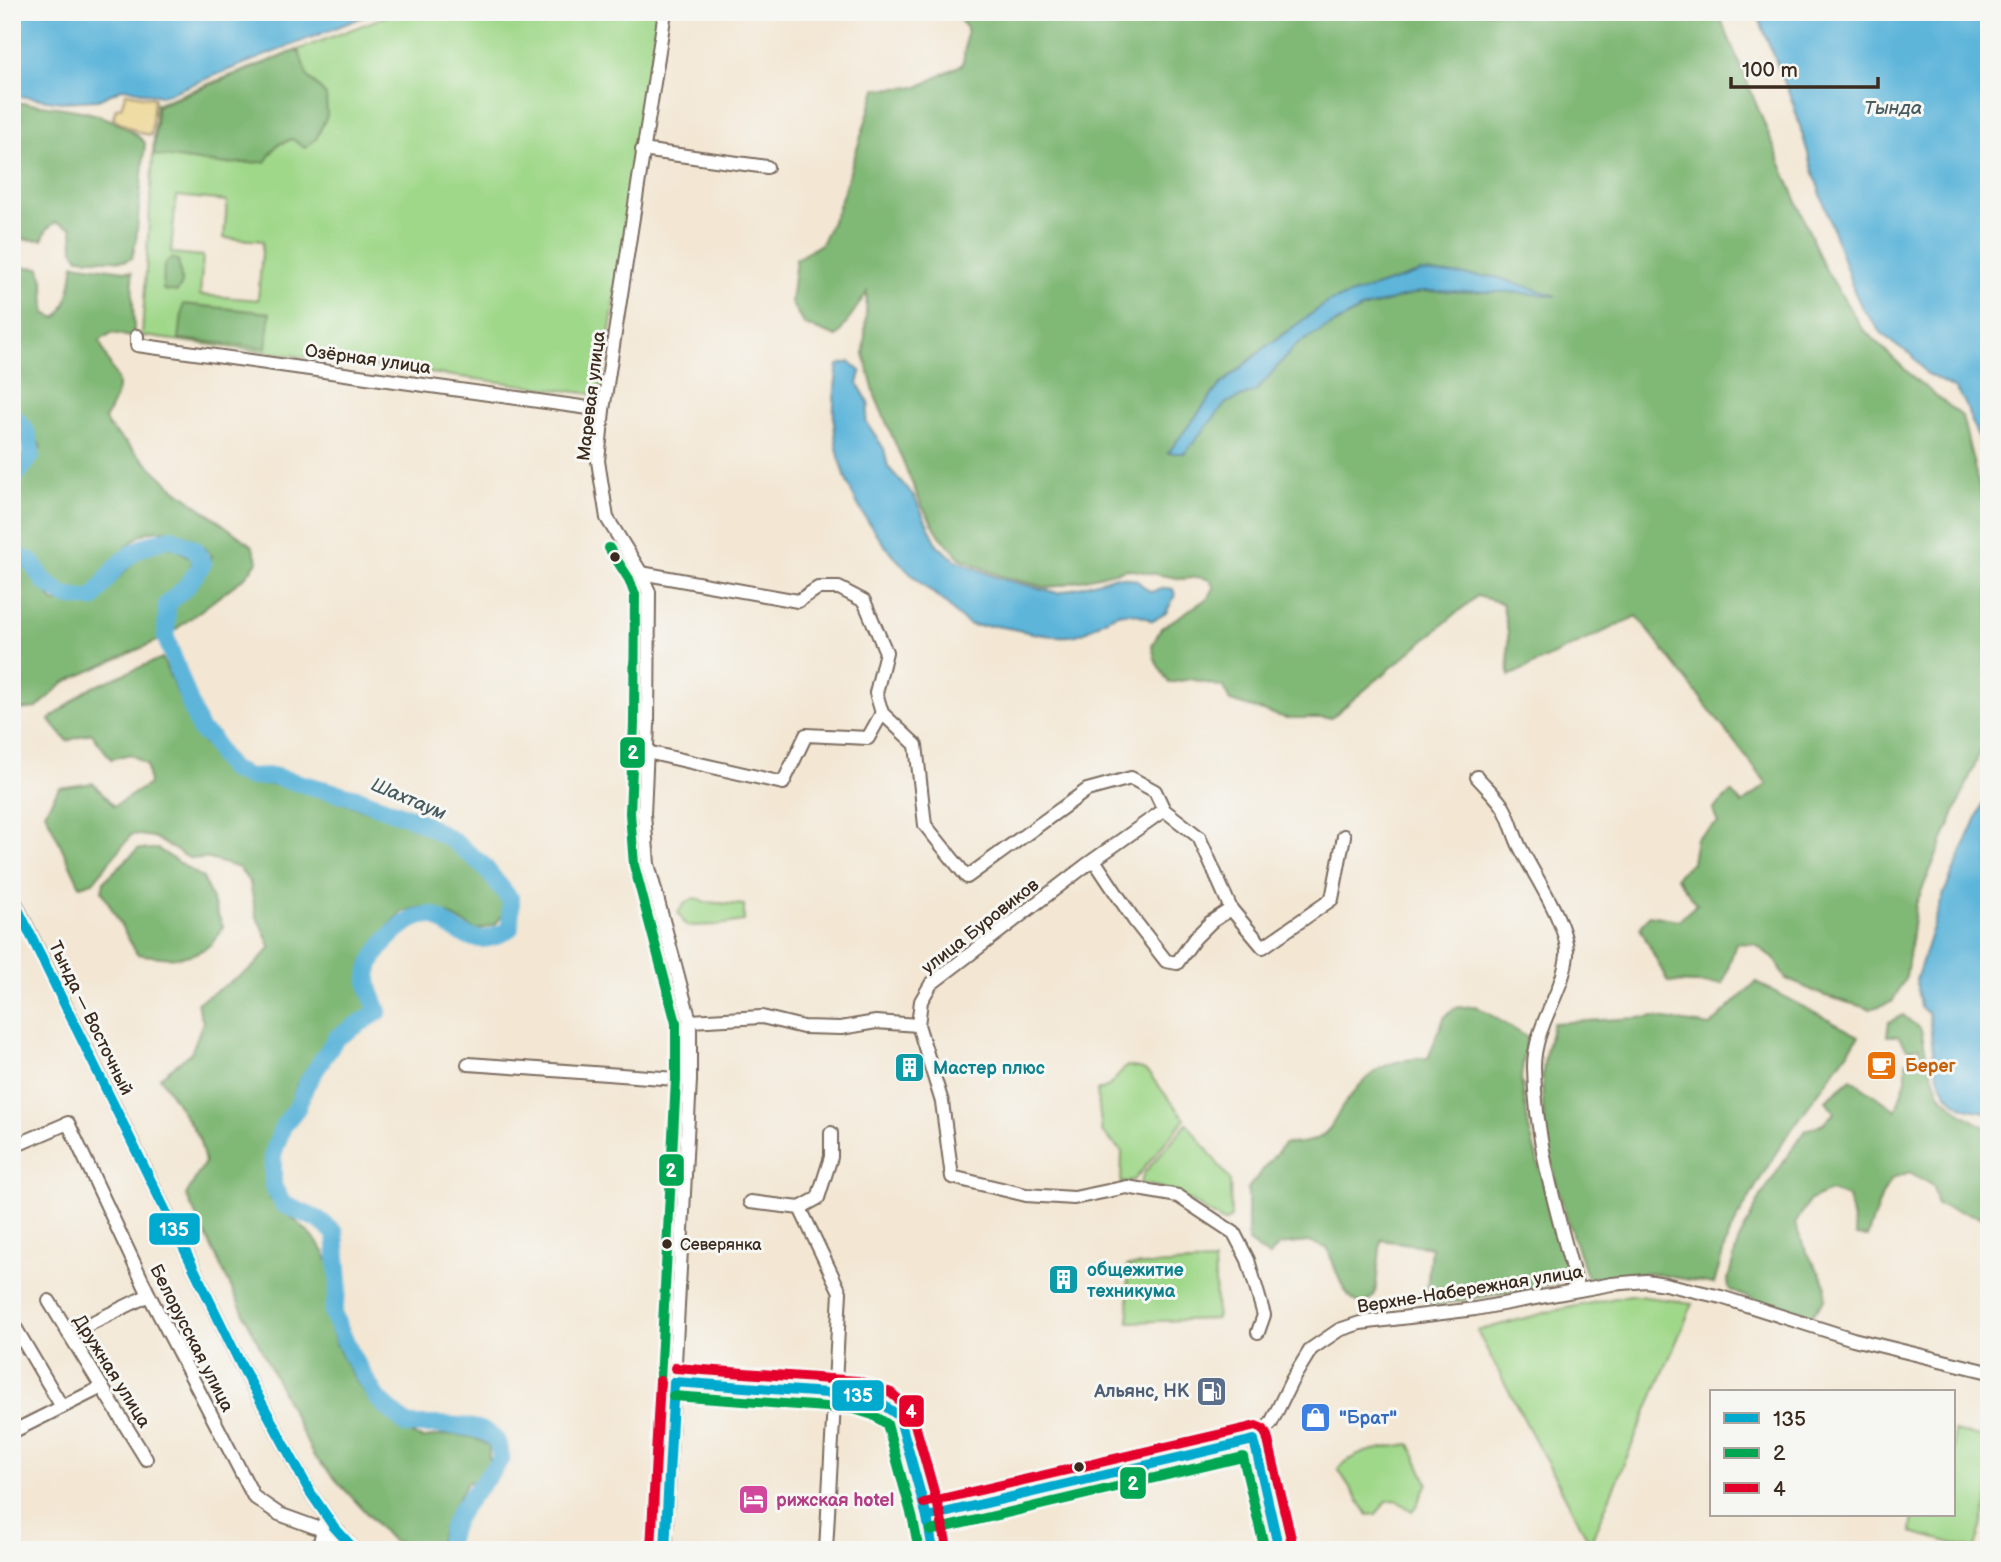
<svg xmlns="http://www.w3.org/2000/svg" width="2001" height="1562" font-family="'Balsamiq Sans',sans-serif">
<rect width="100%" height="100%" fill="#f6f6f2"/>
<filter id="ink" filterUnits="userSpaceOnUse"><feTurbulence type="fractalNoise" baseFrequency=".0143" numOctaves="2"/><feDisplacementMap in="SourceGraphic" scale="14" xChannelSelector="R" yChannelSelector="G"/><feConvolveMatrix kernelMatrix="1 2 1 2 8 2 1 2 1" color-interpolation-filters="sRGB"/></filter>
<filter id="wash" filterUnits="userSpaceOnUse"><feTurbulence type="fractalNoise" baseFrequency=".00686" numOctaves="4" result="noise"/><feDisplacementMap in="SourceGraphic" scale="28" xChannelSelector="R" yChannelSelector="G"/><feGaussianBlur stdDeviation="1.57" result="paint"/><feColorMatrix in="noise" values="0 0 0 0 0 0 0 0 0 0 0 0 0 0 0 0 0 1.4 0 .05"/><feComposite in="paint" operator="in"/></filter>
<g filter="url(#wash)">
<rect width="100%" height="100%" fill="#f3e7d4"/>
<g fill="#a0d88a" stroke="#6e8154" stroke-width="2" fill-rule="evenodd">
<path d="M397,12H659L600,395L142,336L156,104ZM308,77L326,95L293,139L277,145L154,155L157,106ZM176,196L227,201L224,238L263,241L258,300L200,295L203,256L171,253Z"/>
<path d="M695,898L704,902L744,905V921L718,925L686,926L678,912L686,902Z"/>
<path d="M1127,1066L1143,1069L1149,1074L1185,1119L1134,1180L1121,1184L1122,1152L1102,1132L1097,1091L1109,1086Z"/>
<path d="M1187,1123L1230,1180L1231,1218L1224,1222C1197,1206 1173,1186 1140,1184L1144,1173Z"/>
<path d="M1214,1262L1217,1319L1129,1322L1127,1266Z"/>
<path d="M1630,1295L1693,1303L1590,1543L1477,1331L1548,1312Z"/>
<path d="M1954,1431L1989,1439V1497L1975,1549L1911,1532L1913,1515H1954Z"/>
<path d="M1410,1444L1428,1484C1421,1493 1420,1503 1412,1511L1396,1500L1387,1501L1376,1514L1368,1515L1338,1469C1357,1449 1383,1448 1410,1444Z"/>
</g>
<g fill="#80b876" stroke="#5e714a" stroke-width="2" fill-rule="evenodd">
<path d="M953,12H1718L1823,265L1861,327L1915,379L1962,416L1983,503L1989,514V731L1916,904L1906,977L1892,1002L1870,1009L1825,996L1786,979L1774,959L1755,944L1736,943L1723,984L1668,982L1640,928L1649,915L1679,920L1697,904L1676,877L1692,862L1696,838L1718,823L1713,810L1731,792L1742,804L1767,784L1637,616L1509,676L1508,632L1502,603L1477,596L1331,718H1286L1230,701L1223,687L1191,679L1169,683L1156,662L1152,646L1161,628L1208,598L1214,588L1210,580L1199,577L1183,579L1127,569L1049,588L1000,576L960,558L940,536L921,504L875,396L864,354L867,292L837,337L805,325L791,303L796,259L821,244L838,209L876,89L918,87L963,64L967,28ZM1496,277L1551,295L1507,292L1423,291L1361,309L1297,344L1256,391L1226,403L1168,453L1219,386L1267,346L1328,302Z"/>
<path d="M298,50L308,77L326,95L327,116L316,139L305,148L292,139L277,145L265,162L220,164L154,155L157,106Z"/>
<path d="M12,102C58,107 111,108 145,143L136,241L132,258L125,261L79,258L73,250L72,228L56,222L47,229L42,240L16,239L12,243Z"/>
<path d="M171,258L178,260L182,284L177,292L163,290L164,265Z"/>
<path d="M12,264L21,267L40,268L44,285L45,313L56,318C70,305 71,282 74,264L132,272L134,330L131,337C115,335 115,328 100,341C112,382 131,373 105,419L108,426L170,485L252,546L258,561L245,577L171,633L175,603L195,584L207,568L212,556C196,535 162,521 138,537C121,549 107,572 95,589C81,594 60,594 49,581C43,573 42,564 33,559C27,555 19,553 12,551V480L24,472L41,447L22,414L12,406Z"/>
<path d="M183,304L270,313L266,348L179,339Z"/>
<path d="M159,546L175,548L193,560L185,582L162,604L159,640L63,683L37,708L17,710L12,706V561L30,571L54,602L80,605L93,604L143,553Z"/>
<path d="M162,658L196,735L232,775L249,783L285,786L326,798L389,817L439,838L478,869L502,896L506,910L495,925L476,930L448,914L422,907L402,912L384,932L365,965L362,993L370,1009L327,1039L297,1084L291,1104L274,1130L268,1166L270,1199C292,1219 320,1236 330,1265C339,1288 326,1294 328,1311C330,1344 361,1395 386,1417C394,1423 413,1437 423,1438C429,1438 437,1436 444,1435C460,1434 477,1437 489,1446V1465L484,1477L467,1483L447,1518L436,1550L392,1541L313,1455L186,1195L205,1162L199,1138L160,1077L191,1053L203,1022L197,1003L251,969L271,947L256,915L250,883L239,868L210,859L189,858L153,837L132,834L93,882L80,886L45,812L59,788L93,783L114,806L149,784L147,765L130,754L111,759L91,733L67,741L49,720L88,689Z"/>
<path d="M138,849H158L203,878L223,927C219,933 215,941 210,945C188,962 162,958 137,954L102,891L104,881Z"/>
<path d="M1756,982L1859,1036L1784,1140L1759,1181L1728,1236L1714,1284L1649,1273L1588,1278C1563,1212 1538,1142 1543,1071C1544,1055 1550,1038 1553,1023L1653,1017L1710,1026Z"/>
<path d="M1476,1006L1527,1037L1521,1078L1529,1129L1567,1268L1558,1283L1431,1306L1427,1290L1431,1247L1381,1240L1375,1294L1366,1304C1342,1304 1336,1266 1327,1248L1309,1242L1279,1245L1269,1257L1248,1242V1188L1284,1144C1297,1144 1315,1143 1325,1133C1333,1127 1337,1114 1343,1106C1368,1071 1385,1059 1428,1058L1444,1018L1454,1008Z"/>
<path d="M1903,1015L1921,1030L1927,1058L1939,1093L1962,1114L1989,1129V1219L1936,1205L1934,1187L1910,1172L1892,1178L1882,1195L1867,1237L1856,1236L1848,1197L1830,1191L1810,1200L1795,1224L1804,1247L1826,1284L1825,1299L1810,1317L1738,1294L1729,1289L1728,1280L1738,1242L1761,1196L1805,1130L1823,1124L1834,1113L1826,1100L1851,1079L1896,1110L1906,1079V1061L1922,1057L1919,1047L1908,1050L1898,1036H1887L1889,1022Z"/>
</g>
<path fill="#eeda9e" stroke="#94825e" stroke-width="2" d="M126,93L154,98L151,135L140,133L113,118L116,108L121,107Z"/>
<g fill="#5db5da" stroke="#4c707c" stroke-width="2">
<path d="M12,12H376L165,95L160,96L124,88L98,100L61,102L12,95Z"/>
<path d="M1756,12H1989V467L1964,401L1954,388L1926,373L1911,354L1895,345L1881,332L1862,308L1854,291L1816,180L1793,103Z"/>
<path d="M1421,272L1496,277L1556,296L1507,292L1423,291L1361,309L1297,344L1256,391L1226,403L1185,453H1168L1219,386L1267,346L1328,302Z"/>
<path d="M850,362L861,372L858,384L869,403L866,421L884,449L888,467L914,496L938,546L956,560L998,578L1058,593L1117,576L1136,580L1150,592L1166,588L1173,589L1175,595L1166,613L1152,621C1112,596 1099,635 1069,636C1043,638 1020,629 995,626C987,625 977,628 969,624C957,618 952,608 942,600C890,561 842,500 835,434C832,411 835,387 838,365Z"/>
<path d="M1989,790V1113C1981,1111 1969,1110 1961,1106C1931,1089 1933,1043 1929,1014L1920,1007L1916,980L1944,893Z"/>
</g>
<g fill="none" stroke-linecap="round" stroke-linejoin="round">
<g stroke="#5db5da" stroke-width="18">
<path d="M12,416C27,427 30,438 31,456L17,474H12"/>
<path d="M12,555L31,561L45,582L65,596L93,599C117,564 129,547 172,538L195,549L203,563L187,586L167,604L166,638L200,730L212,739L222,758L232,770L249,777L272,776L360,799L419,821L452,840L483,865L511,900L510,928C489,943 473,942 452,928C446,924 440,918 434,916C409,910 373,949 369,971C365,987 374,998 378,1012L336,1038L306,1085L297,1108L283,1126L273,1154V1186L283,1204L319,1220L335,1233L339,1283L333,1314L352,1356L377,1398L407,1425C431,1426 483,1420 497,1442C499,1446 500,1453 501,1458C483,1489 448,1510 448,1550"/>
</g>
</g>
</g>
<g filter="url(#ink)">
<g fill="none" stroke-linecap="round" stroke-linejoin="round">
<defs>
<g id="minor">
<path d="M665,12L603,410L598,461L607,518L641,573L649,592L648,724L644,814L648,864L690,1021V1080L665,1550"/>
<path d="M642,150L767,167"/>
<path d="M137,336V345L603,410"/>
<path d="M641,573L798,601L818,588H839L864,601L886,652L876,693L882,713"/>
<path d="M647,752L783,783L806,735L868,738L882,713L916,745L925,825L967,877L1087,790L1131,778L1155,791L1164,810"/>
<path d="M1477,777C1485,786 1495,795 1502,805C1511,818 1513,835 1521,849C1534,875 1569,926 1567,955C1563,994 1534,1026 1534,1067C1535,1144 1558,1216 1578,1290"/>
<path d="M1094,860L1134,920L1166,961L1177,963L1195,938L1211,922L1231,909"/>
<path d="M12,896L240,1363L310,1492L334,1527L355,1550"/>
<path d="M690,1021L762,1017L803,1027L841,1028L876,1022L918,1025"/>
<path d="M468,1064L690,1080"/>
<path d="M12,1147L68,1123L149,1295L254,1497L279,1514L323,1530L338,1540"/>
<path d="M750,1202L800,1208L840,1292L826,1550"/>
<path d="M800,1208L818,1198L831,1157V1133"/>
<path d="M49,1301L146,1459"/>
<path d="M12,1322L62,1407"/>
<path d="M1258,1332L1264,1315L1248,1260L1234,1233L1178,1196L1127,1187L1074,1198L1026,1195L952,1177L942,1102L918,1025L921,1001L931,984L1085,866L1164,810L1199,837L1231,909L1263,947L1332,899L1344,836"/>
<path d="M69,1334L149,1295"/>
<path d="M674,1382L856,1395C873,1399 886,1404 899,1416L927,1517L933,1550"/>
<path d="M12,1432L102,1387"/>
<path d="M1254,1440L1279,1550"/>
<path d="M927,1517L1254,1440L1271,1423L1292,1380L1311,1349L1339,1330L1360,1323L1475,1309L1612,1284L1646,1281L1665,1284L1721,1297L1853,1339L1989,1372"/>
<path d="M318,1550L323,1530L322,1525"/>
</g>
</defs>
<use href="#minor" stroke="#7b6c5e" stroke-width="16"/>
<use href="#minor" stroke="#fff" stroke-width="12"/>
<defs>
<g id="bus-1">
<path d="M12,897L240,1363L310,1492L334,1527L355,1550"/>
<path d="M674,1382L856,1395L879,1402L899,1416L927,1517L933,1550"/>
<path d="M927,1517L1254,1440L1279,1550"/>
<path d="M665,1550L674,1382"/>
</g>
<g id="bus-2">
<path d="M609,548L629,579L635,595L634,724L630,813L634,865L676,1023V1080L660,1381"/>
<path d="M673,1396L854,1409L873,1415L887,1424L913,1520L919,1550"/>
<path d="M930,1531L1243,1457L1265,1550"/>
</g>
<g id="bus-3">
<path d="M675,1368L858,1381L891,1393L911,1410L940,1513L947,1547"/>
<path d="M924,1503L1256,1426L1263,1429L1267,1436L1293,1547"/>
<path d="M651,1549L660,1381"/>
</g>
</defs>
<use href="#bus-1" stroke="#f6f6f2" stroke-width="16"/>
<use href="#bus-2" stroke="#f6f6f2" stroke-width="16"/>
<use href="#bus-3" stroke="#f6f6f2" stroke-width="16"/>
<use href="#bus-1" stroke="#00a9ce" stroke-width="10"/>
<use href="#bus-2" stroke="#00a651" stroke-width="10"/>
<use href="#bus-3" stroke="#e4002b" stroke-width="10"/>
</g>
</g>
<defs>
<symbol id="cafe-square" viewBox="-11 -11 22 22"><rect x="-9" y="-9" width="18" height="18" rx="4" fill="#e8710a" stroke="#f6f6f2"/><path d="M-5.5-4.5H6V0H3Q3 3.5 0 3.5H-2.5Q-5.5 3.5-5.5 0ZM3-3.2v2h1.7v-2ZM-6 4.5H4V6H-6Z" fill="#fff"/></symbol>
<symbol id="building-square" viewBox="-11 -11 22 22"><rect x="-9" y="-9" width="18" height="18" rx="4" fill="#0f9aa8" stroke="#f6f6f2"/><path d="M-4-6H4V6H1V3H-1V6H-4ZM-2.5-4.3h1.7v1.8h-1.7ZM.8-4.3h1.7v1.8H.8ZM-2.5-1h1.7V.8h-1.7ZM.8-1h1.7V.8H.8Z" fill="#fff"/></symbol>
<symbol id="fuel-square" viewBox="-11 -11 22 22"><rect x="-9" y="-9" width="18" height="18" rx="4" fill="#5c6f8a" stroke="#f6f6f2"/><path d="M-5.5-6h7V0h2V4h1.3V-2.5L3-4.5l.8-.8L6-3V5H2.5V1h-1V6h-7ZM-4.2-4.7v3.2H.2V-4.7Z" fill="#fff"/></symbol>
<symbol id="shop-square" viewBox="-11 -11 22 22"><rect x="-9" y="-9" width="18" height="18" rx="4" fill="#3f7fe0" stroke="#f6f6f2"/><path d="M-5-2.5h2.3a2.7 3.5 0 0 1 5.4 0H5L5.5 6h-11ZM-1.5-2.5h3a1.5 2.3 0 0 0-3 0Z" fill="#fff"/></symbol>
<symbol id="hotel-square" viewBox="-11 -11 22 22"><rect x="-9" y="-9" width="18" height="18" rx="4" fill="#d1479c" stroke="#f6f6f2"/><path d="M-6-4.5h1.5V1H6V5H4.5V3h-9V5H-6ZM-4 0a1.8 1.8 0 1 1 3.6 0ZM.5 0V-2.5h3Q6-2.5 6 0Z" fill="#fff"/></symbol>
</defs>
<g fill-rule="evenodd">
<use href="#cafe-square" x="1864" y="1048" width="35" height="35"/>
<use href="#building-square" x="892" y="1050" width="35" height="35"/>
<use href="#building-square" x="1046" y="1262" width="35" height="35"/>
<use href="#fuel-square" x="1194" y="1374" width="35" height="35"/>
<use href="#shop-square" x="1298" y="1400" width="35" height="35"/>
<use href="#hotel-square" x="736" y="1482" width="35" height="35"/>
</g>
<g fill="#3b2a1e" stroke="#f6f6f2" stroke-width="2.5">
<circle cx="615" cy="557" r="6"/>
<circle cx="667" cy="1244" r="6"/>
<circle cx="1079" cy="1467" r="6"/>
</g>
<g text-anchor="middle" stroke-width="6" stroke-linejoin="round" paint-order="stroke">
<g font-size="16" fill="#3b2a1e" stroke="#f6f6f2" text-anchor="start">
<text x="680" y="1250">Северянка</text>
</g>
<g font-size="18" fill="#3b2a1e" stroke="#f6f6f2">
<text transform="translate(368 359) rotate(8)" y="6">Озёрная улица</text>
<text transform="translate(591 396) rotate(-83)" y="6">Маревая улица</text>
<text transform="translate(980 926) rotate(-38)" y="6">улица Буровиков</text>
<text transform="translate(91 1018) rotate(64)" y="6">Тында — Восточный</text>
<text transform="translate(1470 1289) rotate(-9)" y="6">Верхне-Набережная улица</text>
<text transform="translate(192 1338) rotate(63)" y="6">Белорусская улица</text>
<text transform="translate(112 1371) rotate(58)" y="6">Дружная улица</text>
</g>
<g font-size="18" font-weight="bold" fill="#c56008" stroke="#f6f6f2" text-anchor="start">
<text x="1905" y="1072">Берег</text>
</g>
<g font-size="18" font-weight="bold" fill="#0d838f" stroke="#f6f6f2" text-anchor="start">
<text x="933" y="1074">Мастер плюс</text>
<text x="1087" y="1276">общежитие<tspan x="1087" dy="21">техникума</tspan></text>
</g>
<g font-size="18" font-weight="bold" fill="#4e5e75" stroke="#f6f6f2" text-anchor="end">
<text x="1189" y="1397">Альянс, НК</text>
</g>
<g font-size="18" font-weight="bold" fill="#366cbe" stroke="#f6f6f2" text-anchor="start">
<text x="1339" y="1424">"Брат"</text>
</g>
<g font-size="18" font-weight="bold" fill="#b23c85" stroke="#f6f6f2" text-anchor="start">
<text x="776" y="1506">рижская hotel</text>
</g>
<g font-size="19" font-style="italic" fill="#475b60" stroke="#f6f6f2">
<text x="1893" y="114">Тында</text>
<text transform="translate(409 798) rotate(23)" y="7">Шахтаум</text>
</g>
</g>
<g stroke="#f6f6f2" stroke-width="2.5">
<rect x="619" y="736" width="27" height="33" rx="7" fill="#00a651"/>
<rect x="658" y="1153" width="27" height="34" rx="7" fill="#00a651"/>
<rect x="148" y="1212" width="53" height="34" rx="7" fill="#00a9ce"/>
<rect x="831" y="1379" width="54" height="33" rx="7" fill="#00a9ce"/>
<rect x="898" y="1394" width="27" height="34" rx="7" fill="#e4002b"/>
<rect x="1119" y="1466" width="28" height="34" rx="7" fill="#00a651"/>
</g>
<g font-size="19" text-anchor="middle" font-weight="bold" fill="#fff">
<text x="633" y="759">2</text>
<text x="671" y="1177">2</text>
<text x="174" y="1236">135</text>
<text x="858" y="1402">135</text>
<text x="911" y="1418">4</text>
<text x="1133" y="1490">2</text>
</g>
<rect width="2001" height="1562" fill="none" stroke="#f6f6f2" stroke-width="42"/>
<rect x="1710" y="1390" width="245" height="126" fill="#f6f6f2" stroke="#aba49d" stroke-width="2"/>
<rect x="1724" y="1413" width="35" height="10" fill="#00a9ce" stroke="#aba49d" stroke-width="2"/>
<text x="1773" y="1426" font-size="21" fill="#3b2a1e">135</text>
<rect x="1724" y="1448" width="35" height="10" fill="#00a651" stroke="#aba49d" stroke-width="2"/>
<text x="1773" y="1460" font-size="21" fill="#3b2a1e">2</text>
<rect x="1724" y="1483" width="35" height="10" fill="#e4002b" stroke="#aba49d" stroke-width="2"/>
<text x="1773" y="1496" font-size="21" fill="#3b2a1e">4</text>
<path d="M1731 77v10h147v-10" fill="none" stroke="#3b2a1e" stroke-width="3.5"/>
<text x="1742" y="77" font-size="21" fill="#3b2a1e" stroke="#f6f6f2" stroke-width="5" paint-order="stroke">100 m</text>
</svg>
